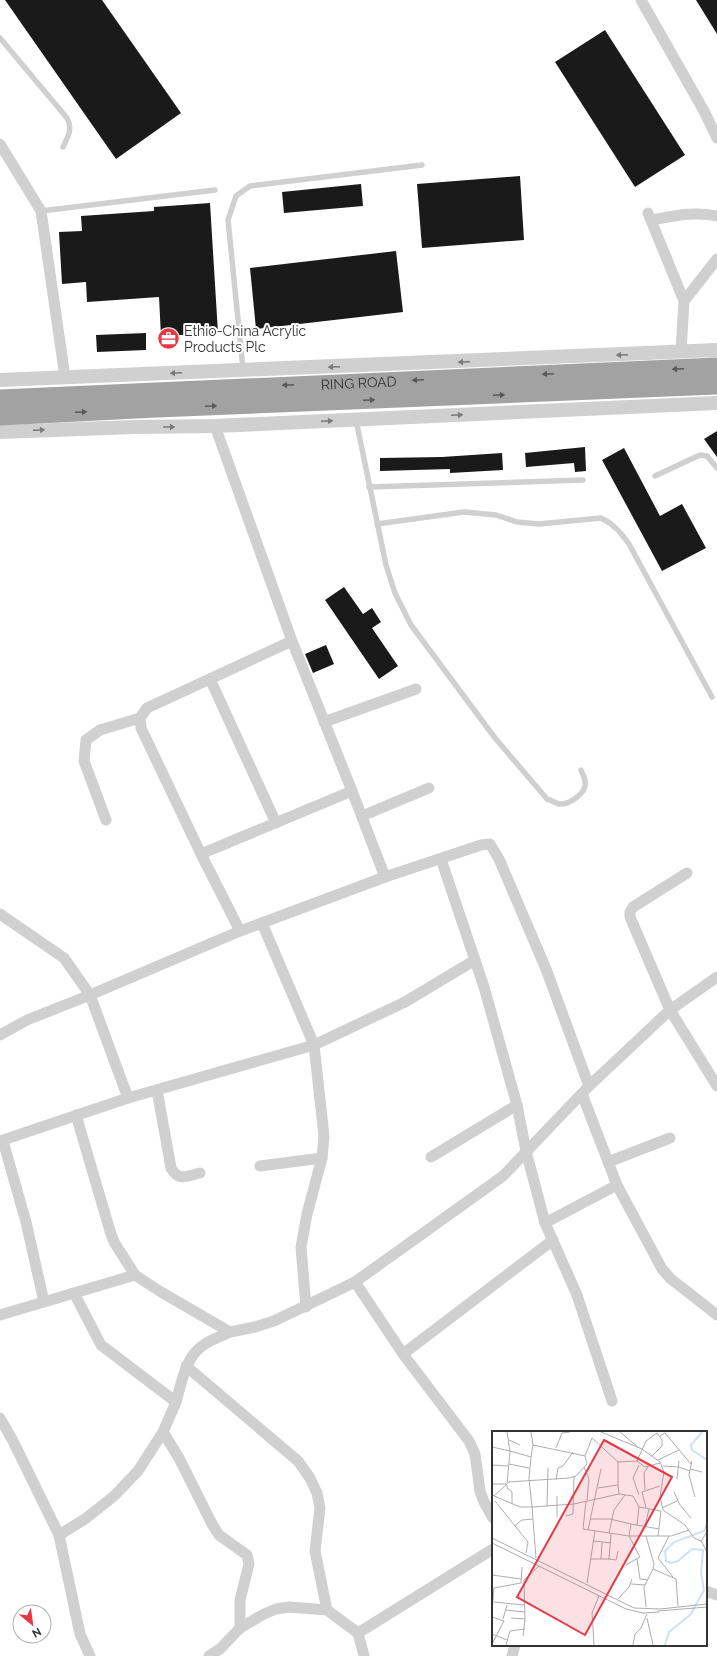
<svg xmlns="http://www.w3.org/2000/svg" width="717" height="1656" font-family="Raleway,sans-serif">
<rect width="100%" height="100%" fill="#fff"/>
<g fill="#1a1a1a">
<path d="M5,0H102L181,113L116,159Z"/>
<path d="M696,0H717V34Z"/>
<path d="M605,30L685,155L635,187L555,62Z"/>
<path d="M520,176L524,240L422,248L417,184Z"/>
<path d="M361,184L363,206L284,213L282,192Z"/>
<path d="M210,203L218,333L161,336L159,297L87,302L86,282L62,284L59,232L82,231L81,216L154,211V207Z"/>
<path d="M396,251L403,312L256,329L250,268Z"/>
<path d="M146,333V350L97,352L96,335Z"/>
<path d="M717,431V457L704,439Z"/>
<path d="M585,447L586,471L575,472L574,463L526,467L525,453Z"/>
<path d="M624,448L660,516L682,504L706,548L662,571L602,460Z"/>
<path d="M502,453L503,470L450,473V469L380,471V458L442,457Z"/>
<path d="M344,587L363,614L372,608L381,622L372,628L398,666L379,679L325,600Z"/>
<path d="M326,645L334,664L313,673L305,654Z"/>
</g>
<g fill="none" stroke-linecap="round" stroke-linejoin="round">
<g stroke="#d0d0d0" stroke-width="5.5">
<path d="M0,38L67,118C73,129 68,137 63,147"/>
<path d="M41,211L215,190"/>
<path d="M243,369L228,220L236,196L250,186L422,165"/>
<path d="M356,420L386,565L395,593L411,625L495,738L547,799C551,800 555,803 559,804C569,805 587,793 585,782C585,778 582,773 581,770"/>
<path d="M655,476L700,455L707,456L717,468"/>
<path d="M369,487L583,480"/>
<path d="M377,524L464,512L496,515L517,522L539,524L601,518C614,524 621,533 629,544L712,697"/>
</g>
<g stroke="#d0d0d0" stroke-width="11">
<path d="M641,0L704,111L717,138"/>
<path d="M0,144L41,211L65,377"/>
<path d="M648,213L684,301"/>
<path d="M652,220C674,216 694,211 717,216"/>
<path d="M681,352L684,301L717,259"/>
<path d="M215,426L292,641L352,791L385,877"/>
<path d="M210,679L276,823"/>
<path d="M324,722L416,689"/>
<path d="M362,816L429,788"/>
<path d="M106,820L84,761L86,740L100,730L140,718"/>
<path d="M201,854L352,791"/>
<path d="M441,859L484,987L517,1105L526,1151L545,1223L577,1295L612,1401"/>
<path d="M687,873L633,907L630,912V917L670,1010L717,1086"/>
<path d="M0,914L64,958L90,995L240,931L385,877L481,845L490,844L499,859L546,969L589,1086"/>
<path d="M262,923L314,1045L324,1136L322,1158L307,1214L301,1247L306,1307"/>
<path d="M240,931L201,854L141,728L140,718L147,708L292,641"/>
<path d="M0,1035L27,1020L90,995L128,1098L314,1045L405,1002L475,960"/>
<path d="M157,1090L171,1168C179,1182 187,1176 200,1173"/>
<path d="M582,1094L617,1185L662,1269L671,1279L717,1315"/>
<path d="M76,1115L110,1231L114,1242L135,1275"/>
<path d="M0,1141L128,1098"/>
<path d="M3,1141L26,1222L44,1302"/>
<path d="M431,1157L517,1105"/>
<path d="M608,1162L670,1138"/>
<path d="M260,1166L322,1158"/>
<path d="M545,1223L617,1185"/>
<path d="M355,1282L403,1354L553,1240"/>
<path d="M0,1315L135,1275L161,1292L230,1332L255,1327L274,1321L355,1282L503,1176L589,1086L670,1010L717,977"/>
<path d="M403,1354L469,1441L475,1454L480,1491L484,1502L493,1518"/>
<path d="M186,1366L298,1461L310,1478L317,1493L320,1508L315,1551L327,1610"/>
<path d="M176,1402C182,1382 185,1356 205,1344C212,1339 222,1336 230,1332"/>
<path d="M0,1418L13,1441L59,1535L80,1634L90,1656"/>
<path d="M163,1432L179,1458L212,1524L219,1535L247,1555L249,1564L240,1600V1628"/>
<path d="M59,1535L85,1519L114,1496L138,1471L163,1432L176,1402L101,1345L74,1293"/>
<path d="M706,1591L717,1595"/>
<path d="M209,1656L220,1649L240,1628L264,1614L276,1609L289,1607L327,1610L358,1633"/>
<path d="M364,1656L358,1633L493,1549"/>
<path d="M512,1656L515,1645"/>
</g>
<g stroke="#d0d0d0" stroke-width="14">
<path d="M0,380L717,350"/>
<path d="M0,432L134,427L215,426L717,403"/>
</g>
<g stroke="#a2a2a2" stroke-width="19">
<path id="s1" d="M0,399L717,367"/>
<path d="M0,416L156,408L717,385"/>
</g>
</g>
<defs><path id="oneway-solid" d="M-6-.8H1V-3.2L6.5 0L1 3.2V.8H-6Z"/></defs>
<g fill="#7a7a7a">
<use href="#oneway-solid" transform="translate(622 355) rotate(177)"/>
<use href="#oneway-solid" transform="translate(464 362) rotate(178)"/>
<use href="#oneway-solid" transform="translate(334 367) rotate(178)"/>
<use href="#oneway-solid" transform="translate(176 373) rotate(178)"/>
<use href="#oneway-solid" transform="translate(457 415) rotate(-3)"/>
<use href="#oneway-solid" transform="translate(327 421) rotate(-3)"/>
<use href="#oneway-solid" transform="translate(169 427)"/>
<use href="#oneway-solid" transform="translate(39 430) rotate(-2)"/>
</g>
<g fill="#5a5a5a">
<use href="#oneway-solid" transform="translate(678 369) rotate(178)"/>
<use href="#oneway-solid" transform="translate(548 374) rotate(178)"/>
<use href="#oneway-solid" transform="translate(418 380) rotate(178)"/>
<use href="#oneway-solid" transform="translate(288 385) rotate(177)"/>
<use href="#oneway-solid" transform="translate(499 395) rotate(-2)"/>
<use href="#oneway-solid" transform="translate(369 400) rotate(-2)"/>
<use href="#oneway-solid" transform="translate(211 406) rotate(-2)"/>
<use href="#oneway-solid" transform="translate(81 412) rotate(-3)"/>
</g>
<defs>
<symbol id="office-disc" viewBox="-11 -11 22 22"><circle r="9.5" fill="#e63946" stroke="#fff"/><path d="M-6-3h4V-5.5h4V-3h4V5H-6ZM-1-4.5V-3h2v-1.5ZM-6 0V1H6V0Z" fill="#fff"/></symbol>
</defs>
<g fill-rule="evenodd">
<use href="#office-disc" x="156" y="326" width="25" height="25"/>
</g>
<g text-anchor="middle" stroke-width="4" stroke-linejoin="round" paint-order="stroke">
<g font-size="14" fill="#333" stroke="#fff" text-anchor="start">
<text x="184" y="336">Ethio-China Acrylic<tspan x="184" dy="16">Products Plc</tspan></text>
</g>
<g font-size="14" fill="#333" stroke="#fff">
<text dy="5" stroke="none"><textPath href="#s1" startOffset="359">RING ROAD</textPath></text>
</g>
</g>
<g transform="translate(492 1431)">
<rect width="215" height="215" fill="#fff"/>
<path fill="none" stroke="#cfe2ee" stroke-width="2" d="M210,1L199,14L200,19L215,29M173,214L177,201L199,183L212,159L209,142L211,119L200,118L186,130L179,132L174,130L173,120L182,111L212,100L215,93"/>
<path fill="none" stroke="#adadad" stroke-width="1" d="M15,1L18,20L39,26L37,47L40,76L82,73L127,63L141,65L147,76L169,80L166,105H137L139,93L118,88H98M109,1L150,18L168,31L172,41L168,66L171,79L193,94L202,107L209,110M128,1L147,17M168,5L173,2L199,33M17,9L28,14M0,16L18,20L15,53L2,65M64,17L70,2L78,1M93,25L100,7L126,31M39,26L41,14M166,29L187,19M145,30L153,36L168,32M200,30L197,44L203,66M17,33L37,37M0,34L17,35M147,34L141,47L147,64M171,35L187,36L198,40M92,36L97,48L95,69M198,38L210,41M185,48L187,30M64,49L66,37L71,35L81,21M16,51L77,47L84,45L95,33L93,25L41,14L39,1M0,53H14M15,54V57L20,61V72M126,54V31L145,30L154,10L165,2L170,9V15L160,25M106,57L126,54L127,63M153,59L152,42L156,36M182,61L188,74L199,87M0,64L28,76H40L44,127M3,70L36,111L34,122M94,70L91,98L137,105L148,126L134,134M55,75L56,37M154,77L150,61L168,55M170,77L185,70M74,85L81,83L82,46M65,86V65M139,93L167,98M145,94L147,76M22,95L30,89L41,88M153,95L157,78M96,99L109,38M215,101L209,110L215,121M117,102L122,79L133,64M154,105L162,133L161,138L184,148L186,175M166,105H179L197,99M177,105L166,127L181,146M0,107L142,177L168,178L215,173M101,110L119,112M0,112L134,178L151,182L167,181M99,128H117L119,103M109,128L110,112M117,128L124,129L126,120M145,128L148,148L156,149M0,144L29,148M29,152L30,136M95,152L103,100M139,153L153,154M126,168L137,156L140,148M2,171L32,174M154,176L152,156L161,138M13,179L33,181M166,180L215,176M0,181L2,157L29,152M0,186L12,190L0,213M19,187L33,188M155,187L161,214M11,188L15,174M0,203L15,209M31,205L33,188L32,149L47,135M14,214L18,200L33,198M102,214L100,182L107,165M141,214L143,203L149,197L155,183"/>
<path fill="#e63946" fill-opacity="0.15" stroke="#e63946" stroke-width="2" d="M112,9L180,46L93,204L25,166Z"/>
<rect width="215" height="215" fill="none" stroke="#333" stroke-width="2"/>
</g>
<g transform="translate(32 1624) rotate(151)"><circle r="19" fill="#ffffff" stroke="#adadad"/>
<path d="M0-3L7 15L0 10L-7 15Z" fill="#e63946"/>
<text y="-6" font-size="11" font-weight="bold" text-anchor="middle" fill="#333333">N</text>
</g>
</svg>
